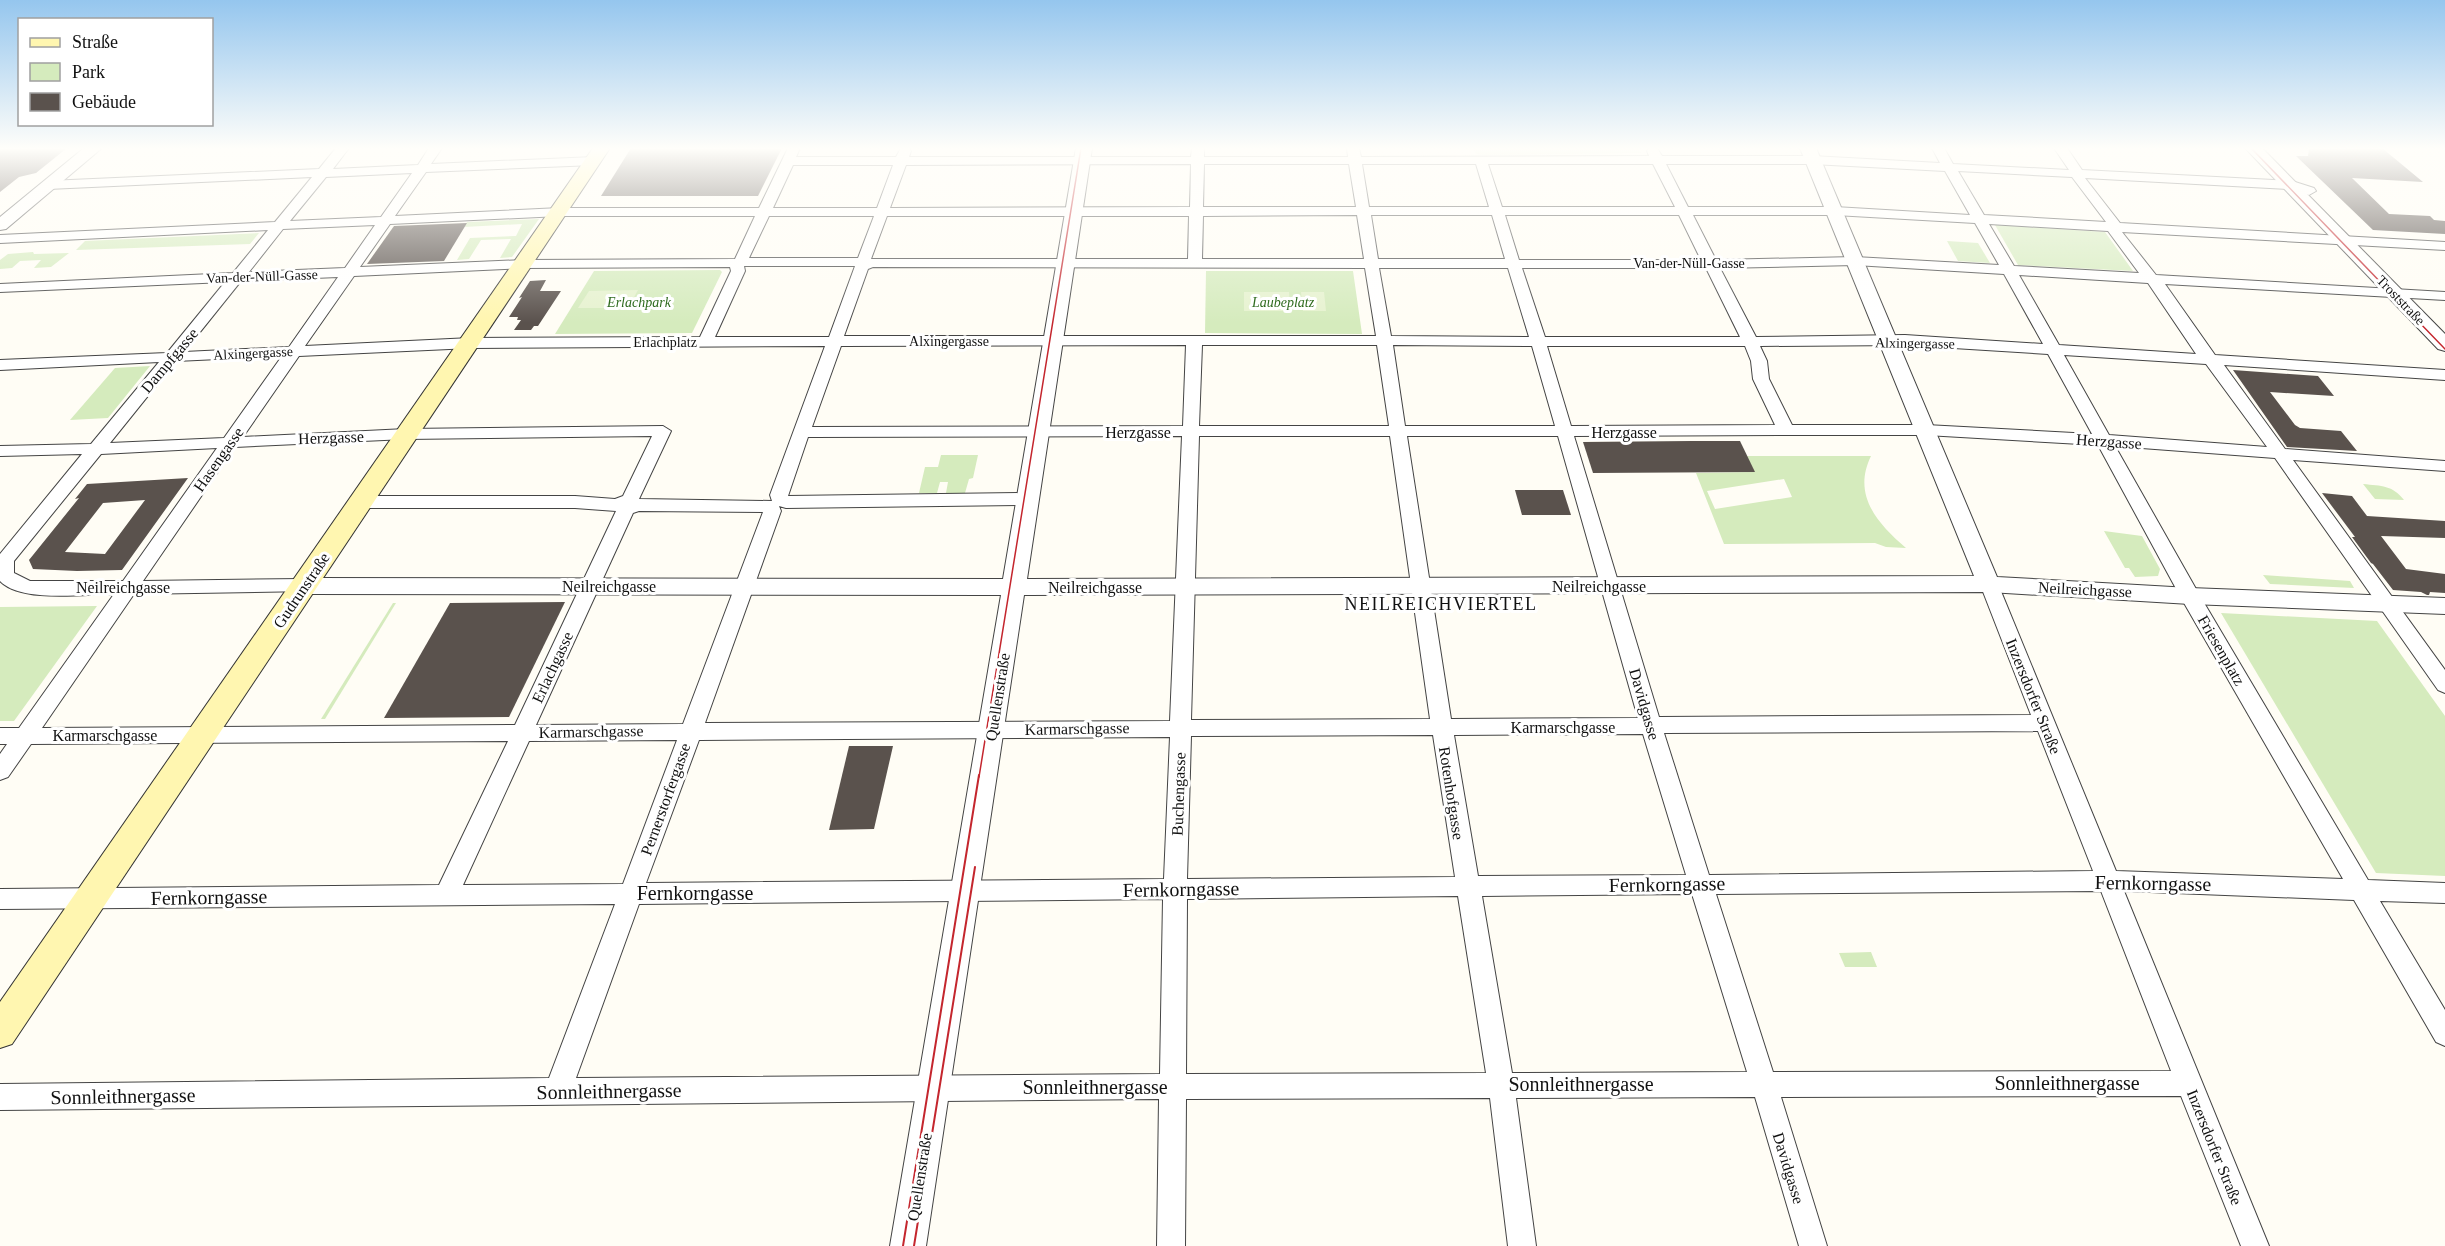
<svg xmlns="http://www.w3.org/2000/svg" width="2445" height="1246" font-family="'Times New Roman',serif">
<rect width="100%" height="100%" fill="#fffdf5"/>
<g fill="#d5ebbd" fill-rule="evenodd">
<path d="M1473,148H1639L1641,153L1484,155L1476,154Z"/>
<path d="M539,219L512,257L500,258L511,239L481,240L469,259L457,260L470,238L516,236L522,224L464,227L467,222Z"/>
<path d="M1995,225L2105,232L2133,271L2018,265Z"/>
<path d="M259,233L250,244L76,250L85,241Z"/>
<path d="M1947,241L1978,243L1990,263L1958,261Z"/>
<path d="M33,252L34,254L69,253L51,267L34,268L41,260L20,261L12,268L0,269V260L8,254Z"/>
<path d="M594,271L720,270L722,272L692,333L555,334Z"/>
<path d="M1206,271H1353L1362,334L1205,333Z"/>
<path d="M150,366L108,418L70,420L115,368Z"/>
<path d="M941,455H978L973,478L969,479L965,493H946L948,482H940L937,493H919L925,467H938Z"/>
<path d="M1747,456H1871C1852,495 1877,523 1906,548L1886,547L1875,543L1724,544L1696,473L1754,472ZM1784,479L1792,497L1715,509L1707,491Z"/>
<path d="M2363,484C2382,486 2392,485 2404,500L2375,499Z"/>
<path d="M2104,531L2142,536L2160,569L2158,576L2135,577L2129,568H2125Z"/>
<path d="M2263,575L2350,581L2354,588L2270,584Z"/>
<path d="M393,603H396L325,719H321Z"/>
<path d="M97,606L14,721H0V607Z"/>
<path d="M2221,613L2377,621L2445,716V876L2376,873Z"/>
<path d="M1871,952L1877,967H1845L1839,953Z"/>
</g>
<g fill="#e6f2cf">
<path d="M638,290L628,308H578L589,291Z"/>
<path d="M1244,292H1289L1290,311H1244Z"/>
<path d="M1301,292H1324L1326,311H1303Z"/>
</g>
<g fill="#5a524d" fill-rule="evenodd">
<path d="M0,148H67L36,173L19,177L0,192Z"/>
<path d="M631,148H782L758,196H601Z"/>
<path d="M2309,148H2382L2423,182L2352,178L2389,214L2430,216L2434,220L2445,221V234L2373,230L2296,156H2308Z"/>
<path d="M467,223L444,261L367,264L394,226Z"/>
<path d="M546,280L540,291H561L538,326H534L531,330H514L521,320H517L518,317H509L522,297L519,298L530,281Z"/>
<path d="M2233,370L2318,376L2334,396L2270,392L2295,425L2300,428L2341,431L2357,451L2287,447Z"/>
<path d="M1691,441H1740L1755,472L1593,473L1583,442Z"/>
<path d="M188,478L122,570L77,571L33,569L29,560L79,498L75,499L87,484ZM145,500L105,554L65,552L103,503Z"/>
<path d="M1515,490H1563L1571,515H1522Z"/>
<path d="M2322,493L2352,496L2367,516L2445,521V538L2381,536L2406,569L2445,574V593L2430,592L2429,595H2427L2421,592L2393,590L2373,564L2371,563L2352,537H2355Z"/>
<path d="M565,602L509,717L384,718L450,603Z"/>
<path d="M849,746H893L874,829L829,830Z"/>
</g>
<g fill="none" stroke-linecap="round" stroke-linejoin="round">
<defs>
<path id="minor" d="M336,148H349L333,169L418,165L429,148H442L431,164L594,157L600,161L594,165L426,172L395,216L560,208H759L788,148H800L796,157H896L901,148H909L911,151L909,157H1191L1192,148H1204V157H1348L1347,148H1359L1361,157L1649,156L1647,151L1649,148H1657L1662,156H1812L1940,163L1932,148H1944L1953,164L2069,170L2054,148H2067L2082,170L2292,181L2314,188L2316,191L2309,195L2290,189L2085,178L2120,223L2445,242V250L2122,232L2156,275L2445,292V300L2165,284L2215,355L2445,370V380L2224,365L2285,449L2445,461V471L2293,460L2445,670V693L2438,690L2275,458L2115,446L2200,596L2368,880L2445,883V903L2380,901L2445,1010V1046L2436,1042L2354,900L2124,891L2269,1246H2241L2181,1096L1781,1097L1827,1246H1799L1755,1097L1516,1098L1536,1246H1508L1490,1098L1186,1099L1185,1246H1157L1159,1099L0,1110V1084L549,1078L615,904L0,909V889L439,885L508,741L31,744L8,777L0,780V754L7,744H0V728H19L114,594C84,594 21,603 0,581V554L82,454L0,456V446L91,444L159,362L0,370V360L167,353L225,282L0,292V284L233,273L268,230L0,243V235L275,222L312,177L48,189L41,185L48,181L319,169ZM1191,164L1190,207L890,208L906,165ZM1204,164H1349L1356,207H1203ZM1362,164H1476L1489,207H1369ZM1488,164H1653L1675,207H1502ZM1666,164H1812L1945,171L1970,215L1835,207H1688ZM793,165H893L877,208H773ZM1958,171L2072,177L2106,222L1984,215ZM412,173L381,217L290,221L326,177ZM1357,215L1364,259H1202L1203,216ZM1371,215H1492L1505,259H1378ZM1505,215H1679L1701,260H1519ZM1693,215H1835L1975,223L1999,265L1855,257L1716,260ZM560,216H755L735,259L524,260L360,267L390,224ZM769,216H874L858,258H749ZM887,216H1189L1188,259H871ZM1989,224L2108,231L2139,273L2014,266ZM375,225L345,268L249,272L283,229ZM1855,265L2004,274L2043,344L1905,335L1756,337L1720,268ZM744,266H855L829,337H715L745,271ZM730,267L731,271L700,337L471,338L305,346L354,276L524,268ZM873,267L1365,268L1376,336H844L868,269ZM1379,268H1508L1529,337L1391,336ZM1522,268H1706L1740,337H1545ZM2019,275L2148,283L2196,354L2059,345ZM338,277L289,347L184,352L241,281ZM1186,345L1183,426L812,427L841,346ZM1202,345H1377L1389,426H1199ZM1393,345L1532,346L1555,426H1405ZM1905,345L2048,354L2092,434L1926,425H1792L1769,379L1767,361L1760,346ZM825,346L770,495L772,501L639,499L671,431L663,426L406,429L243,437L299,356L471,348ZM1547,346H1745L1751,361L1753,379L1775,425L1571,426ZM2064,355L2206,364L2267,447L2109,435ZM282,356L224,438L110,443L176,361ZM1781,435H1926L2098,445L2180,596L2343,879L2116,871L1998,584L1996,579L1989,578L1982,579L1980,584L2031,715L1659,717L1574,436ZM652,436L623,496L615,499L575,496H360L354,498L351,502L354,506L360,508H575L616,511L515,725L42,728L134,594L310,591L312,586L310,581L303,579L143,581L235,447L406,439ZM1182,436L1170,721L705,723L781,511L779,506L786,508L1027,505L1033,503L1036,499L1033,495L1027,493L788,496L808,437ZM1199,436H1390L1430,719L1191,720ZM1407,436H1558L1638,718L1451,719ZM217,448L123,581H30L14,573V561L101,454ZM639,511L763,512L683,724L536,725L633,513ZM2038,731L2093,871L1709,875L1664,733ZM1643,734L1686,875L1478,876L1454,735ZM1433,735L1455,877L1187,879L1191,736ZM1170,737L1164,879L646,883L699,740ZM677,740L623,884L463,885L529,741ZM2101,891L2171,1071L1773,1072L1716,894ZM1692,894L1747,1072L1512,1073L1482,896ZM1458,896L1486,1073L1186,1074L1187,899ZM1163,899L1160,1074L576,1078L639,904Z"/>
<g id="tertiary">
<path d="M84,148H102L6,229L0,230V217Z"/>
<path d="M1076,148H1092L1027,579L1974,576L1800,148H1816L1997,577L2190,588L2445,598V614L2190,604L1989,592L1024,595L926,1246H890L1001,595L303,594L295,592L291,586L295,580L303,578L1003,579Z"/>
<path d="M2245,148H2262L2445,334V351L2438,349Z"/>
</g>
<path id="secondary" d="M593,148H610L12,1044L0,1048V1002Z"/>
</defs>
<use href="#minor" stroke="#444" stroke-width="2"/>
<use href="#tertiary" stroke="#444" stroke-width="2"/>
<use href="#secondary" stroke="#333" stroke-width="2"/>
<use href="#minor" fill="#fff" fill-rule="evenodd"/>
<use href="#tertiary" fill="#fff" fill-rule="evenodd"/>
<use href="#secondary" fill="#fff6b0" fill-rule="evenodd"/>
<g stroke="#c4262e" stroke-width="1.5">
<path d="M2251,148L2445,349"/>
<path d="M979,777L1081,148"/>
</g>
<g stroke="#c4262e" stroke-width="2">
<path d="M903,1246L979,775"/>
<path d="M914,1246L975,867"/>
</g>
</g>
<linearGradient id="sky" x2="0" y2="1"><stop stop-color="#95c6ee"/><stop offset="0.46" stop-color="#fffefa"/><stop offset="1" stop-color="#fffefa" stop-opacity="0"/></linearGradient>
<rect width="2445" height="323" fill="url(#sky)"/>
<g text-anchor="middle" stroke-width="6" stroke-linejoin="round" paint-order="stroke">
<g font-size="14" fill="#111" stroke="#fff">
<text x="1689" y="268">Van-der-Nüll-Gasse</text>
<text transform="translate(262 276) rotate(-2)" y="5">Van-der-Nüll-Gasse</text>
<text transform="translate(2401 300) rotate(46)" y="5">Troststraße</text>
<text x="949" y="346">Alxingergasse</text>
<text x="665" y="347">Erlachplatz</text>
<text transform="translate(1915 343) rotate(1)" y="5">Alxingergasse</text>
<text transform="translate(253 353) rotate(-3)" y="5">Alxingergasse</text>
</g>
<g font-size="14" font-style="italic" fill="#2f6b1f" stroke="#fff">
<text x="639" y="307">Erlachpark</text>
<text x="1283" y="307">Laubeplatz</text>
</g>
<g font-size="16" fill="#111" stroke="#fff">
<text transform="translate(169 360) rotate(-50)" y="6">Dampfgasse</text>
<text x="1138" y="438">Herzgasse</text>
<text x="1624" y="438">Herzgasse</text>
<text transform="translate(331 437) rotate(-2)" y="6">Herzgasse</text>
<text transform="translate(2109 441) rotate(4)" y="6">Herzgasse</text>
<text transform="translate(218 459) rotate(-55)" y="6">Hasengasse</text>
<text x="609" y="592">Neilreichgasse</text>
<text x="1599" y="592">Neilreichgasse</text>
<text x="123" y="593">Neilreichgasse</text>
<text x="1095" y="593">Neilreichgasse</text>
<text transform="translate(2085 589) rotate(3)" y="6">Neilreichgasse</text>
<text transform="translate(301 590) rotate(-56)" y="6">Gudrunstraße</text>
<text transform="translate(2222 650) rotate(60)" y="6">Friesenplatz</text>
<text transform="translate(552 667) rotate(-65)" y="6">Erlachgasse</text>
<text transform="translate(2034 696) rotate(68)" y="6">Inzersdorfer Straße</text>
<text transform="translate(997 697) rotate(-81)" y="6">Quellenstraße</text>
<text transform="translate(1645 704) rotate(74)" y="6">Davidgasse</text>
<text x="1563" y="733">Karmarschgasse</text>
<text transform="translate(1077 728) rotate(-1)" y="6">Karmarschgasse</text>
<text transform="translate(591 731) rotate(-1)" y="6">Karmarschgasse</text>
<text x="105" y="741">Karmarschgasse</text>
<text transform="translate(1452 793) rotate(81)" y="6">Rotenhofgasse</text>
<text transform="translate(1178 794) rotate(-88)" y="6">Buchengasse</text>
<text transform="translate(665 799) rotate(-70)" y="6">Pernerstorfergasse</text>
<text transform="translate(2215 1147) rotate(68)" y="6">Inzersdorfer Straße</text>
<text transform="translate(1789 1168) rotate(73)" y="6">Davidgasse</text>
<text transform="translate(919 1177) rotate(-81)" y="6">Quellenstraße</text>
</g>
<g font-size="18" letter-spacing="1.5" fill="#111" stroke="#fff">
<text x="1441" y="610">NEILREICHVIERTEL</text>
</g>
<g font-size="20" fill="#111" stroke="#fff">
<text transform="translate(2153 883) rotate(1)" y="7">Fernkorngasse</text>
<text transform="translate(1667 884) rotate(-1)" y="7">Fernkorngasse</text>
<text transform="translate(1181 889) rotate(-1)" y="7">Fernkorngasse</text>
<text x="695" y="900">Fernkorngasse</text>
<text transform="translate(209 897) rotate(-1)" y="7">Fernkorngasse</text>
<text x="2067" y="1090">Sonnleithnergasse</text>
<text x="1581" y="1091">Sonnleithnergasse</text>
<text x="1095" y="1094">Sonnleithnergasse</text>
<text transform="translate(609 1091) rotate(-1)" y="7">Sonnleithnergasse</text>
<text transform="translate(123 1096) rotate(-1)" y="7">Sonnleithnergasse</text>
</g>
</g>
<rect x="18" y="18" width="195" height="108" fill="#ffffff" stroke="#a0a0a0" stroke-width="1.5"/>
<rect x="30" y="38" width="30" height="9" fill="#fff6b0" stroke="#a0a0a0" stroke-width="1.5"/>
<text x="72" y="48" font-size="18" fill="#111111">Straße</text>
<rect x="30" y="63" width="30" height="18" fill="#d5ebbd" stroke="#a0a0a0" stroke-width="1.5"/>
<text x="72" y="78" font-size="18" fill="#111111">Park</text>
<rect x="30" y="93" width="30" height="18" fill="#5a524d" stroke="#a0a0a0" stroke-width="1.5"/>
<text x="72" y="108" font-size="18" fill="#111111">Gebäude</text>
</svg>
